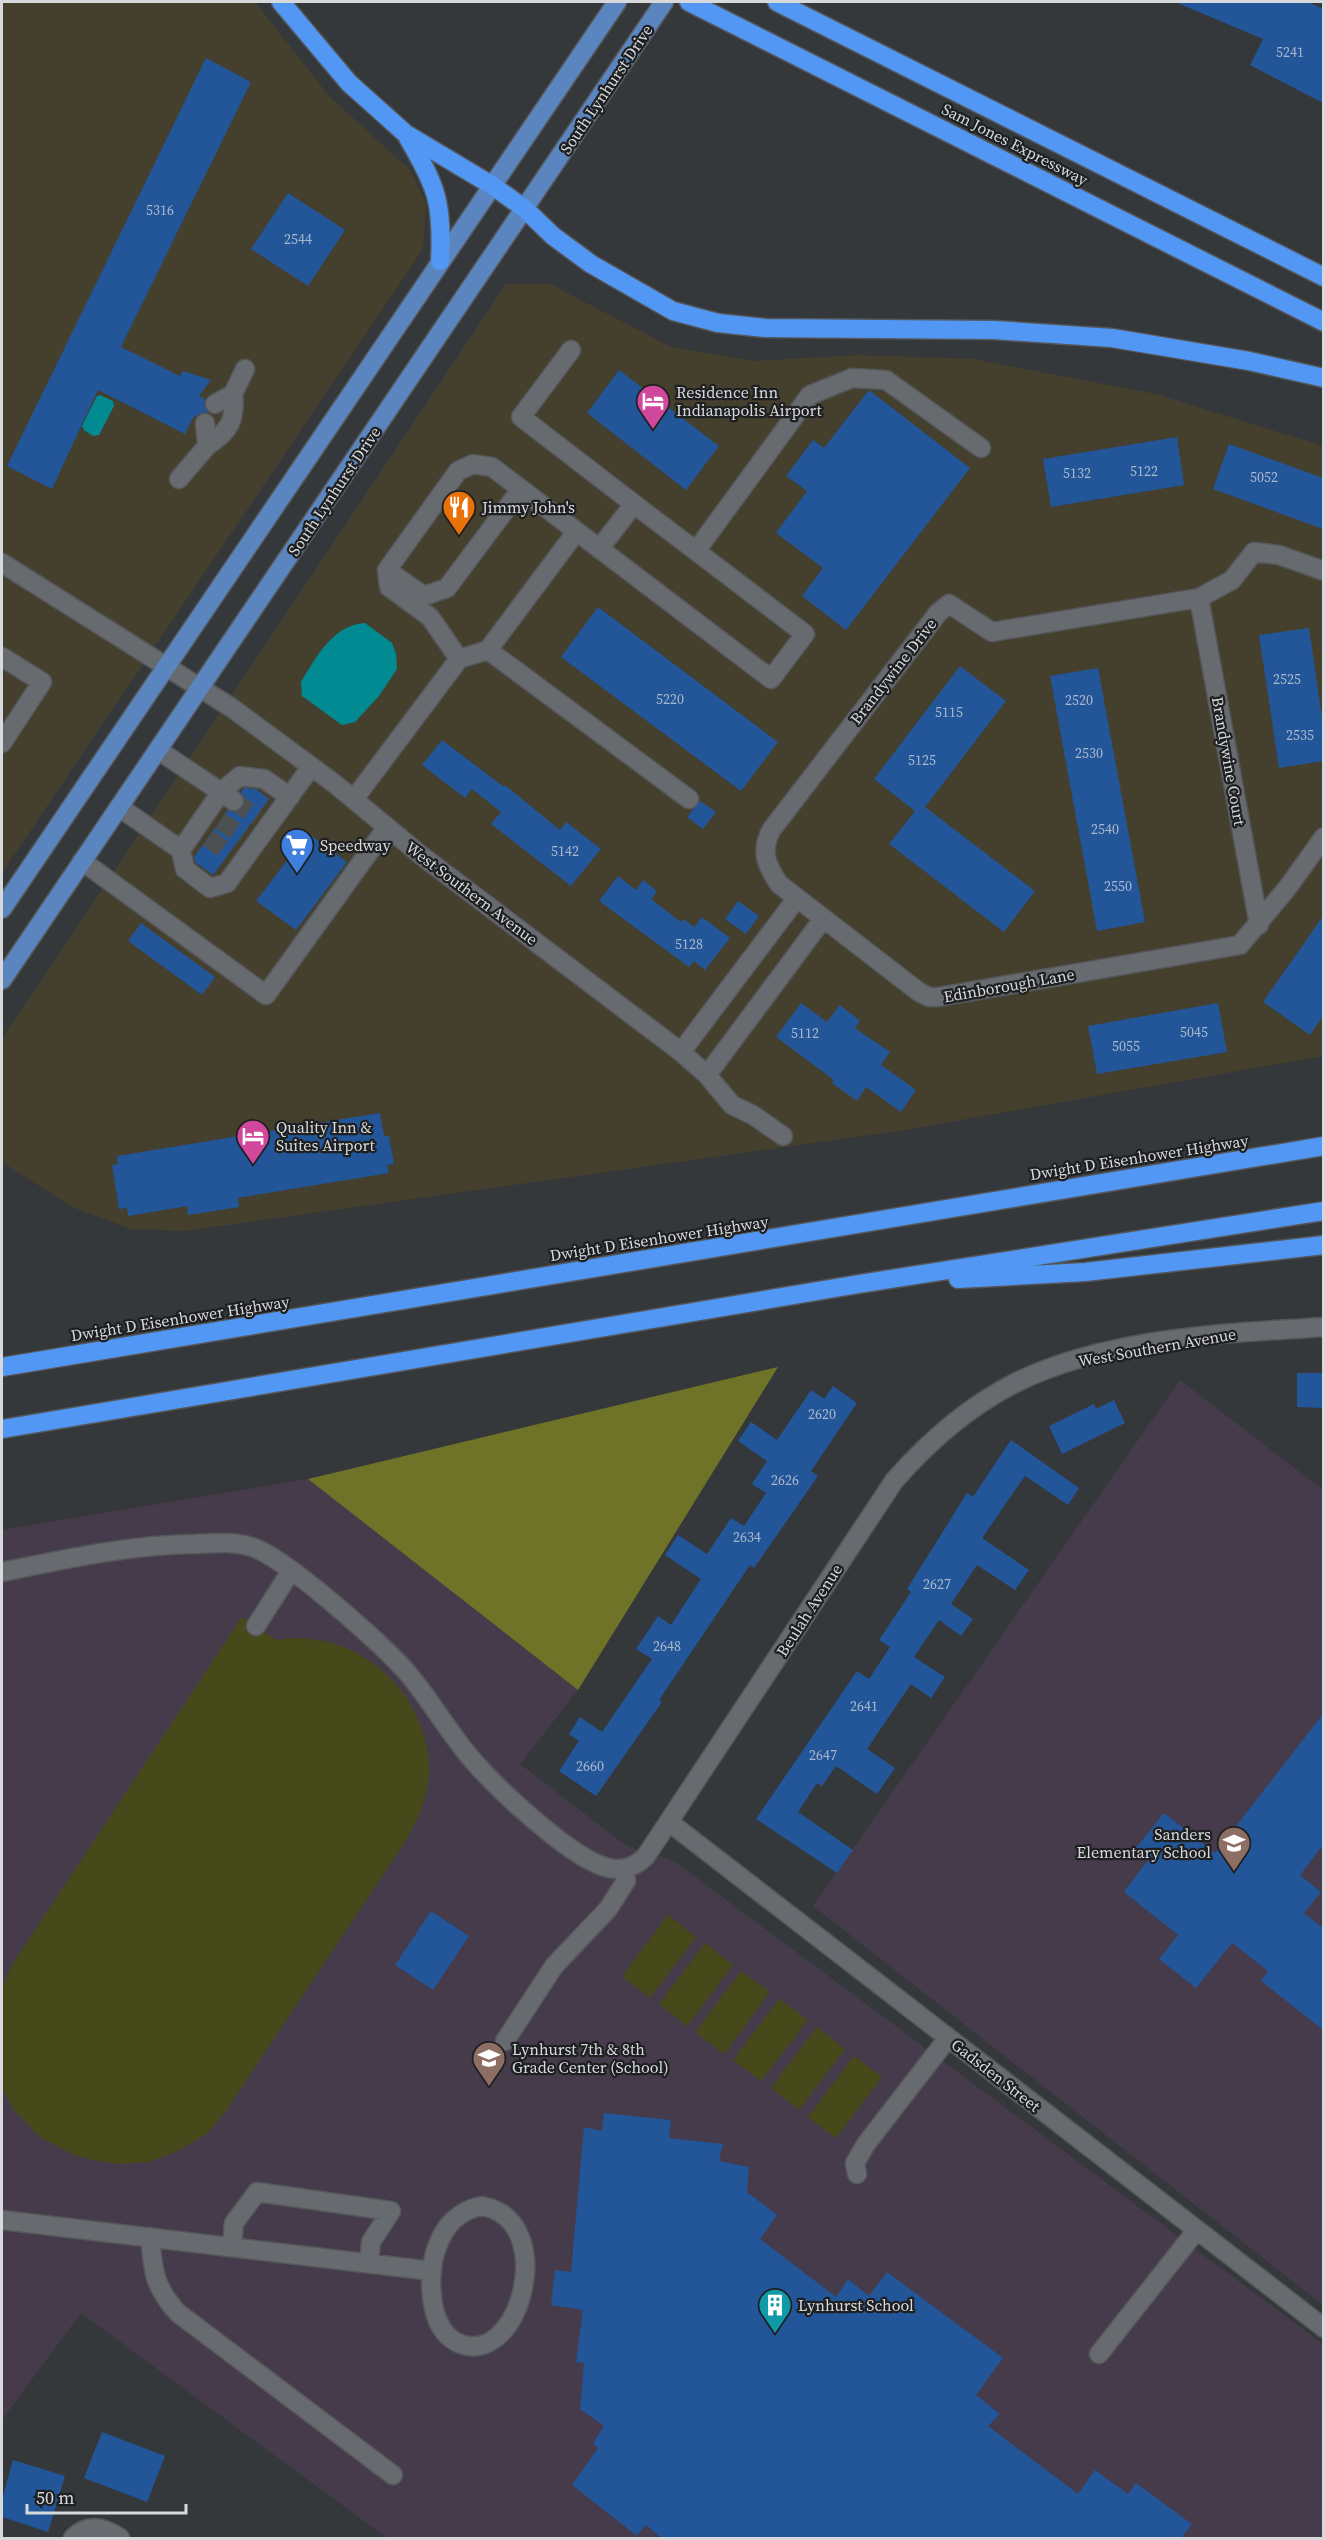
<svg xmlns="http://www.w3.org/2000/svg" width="1325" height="2540" viewBox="0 0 1325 2540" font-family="'Source Serif 4',serif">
  <rect width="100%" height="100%" fill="#35383b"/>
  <path fill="#453f2d" d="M2 2H255L330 97 410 170 426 204 423 249 2 873Z
    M506 284H550L671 347 754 361 858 355 973 359 1156 394 1323 446V1056L899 1131 184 1231 131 1229 72 1207 2 1162V1039Z"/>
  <path fill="#453b4a" d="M1180 1380 1323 1490V2305L813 1906Z
    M308 1479 578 1690 520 1764 625 1845 674 1861 1323 2344V2538H387L81 2313 4 2417 2 2415V1530Z"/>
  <path fill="#464919" d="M242 1617 276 1640C354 1627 425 1688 429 1766 430 1793 419 1818 406 1840L228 2108 208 2133 178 2151 149 2162 120 2164 98 2161 74 2155 40 2137 13 2109 2 2087V1988L13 1963Z
    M668 1915 696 1937 650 1998 622 1976Z
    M705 1943 733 1965 687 2026 659 2004Z
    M741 1971 770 1992 724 2054 695 2032Z
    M779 1999 808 2020 761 2081 733 2060Z
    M817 2027 845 2049 799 2110 771 2088Z
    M854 2056 882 2077 836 2138 808 2117Z"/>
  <path fill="#6f7328" d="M778 1367 578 1690 308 1479Z"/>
  <path fill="#028a93" d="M100 395 113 401 114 406 99 435 93 436 84 430 82 426 97 396Z
    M365 623 392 643 396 654 397 669 379 696 355 722 342 725 302 696 301 682C316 657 333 625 365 623Z"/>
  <path fill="#225699" d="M1175 2H1308L1323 9V103L1250 65 1263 39Z
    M206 58 251 82 121 347 180 376 183 371 211 380 199 396 205 399 204 404 208 412 199 414 193 418 185 434 98 390 52 489 7 466Z
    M288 193 345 230 308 286 251 249Z
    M619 370 719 446 686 490 587 413Z
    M869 390 970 468 846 630 802 596 823 568 776 533 807 491 786 476 813 440 824 448Z
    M1177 437 1184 485 1051 507 1043 459Z
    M1229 444 1323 478V529L1213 489Z
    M598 607 778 742 741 791 561 657Z
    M1309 628 1323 725V761L1279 768 1259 635Z
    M960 666 1006 701 925 807 1035 891 1004 932 889 844 915 811 874 779Z
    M1098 668 1145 922 1097 931 1050 676Z
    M442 740 504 787 505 785 560 830 566 822 601 849 571 886 491 824 501 812 472 789 465 798 422 765Z
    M244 788 256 789 269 799 213 875 195 862 194 857 228 810 234 812 243 808 245 801 241 792Z
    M700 801 716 812 703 829 687 817Z
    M308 833 347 862 296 930 256 901Z
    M618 876 636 890 643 880 657 891 651 899 681 922 684 919 694 927 702 917 730 938 705 970 694 961 689 967 599 901Z
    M738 901 759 916 746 934 725 919Z
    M1323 916V1016L1310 1035 1263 1002Z
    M141 923 215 977 202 995 128 941Z
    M801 1003 827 1022 840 1005 860 1021 855 1028 890 1052 881 1065 916 1090 901 1112 866 1087 857 1101 832 1083 834 1080 776 1037Z
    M1218 1003 1227 1052 1097 1074 1088 1026Z
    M380 1113 384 1136H389L394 1164 387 1165 389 1173 238 1198 239 1207 188 1215 187 1206 128 1216 127 1208 119 1209 112 1165 118 1164 117 1156Z
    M1297 1373H1323V1408L1297 1407Z
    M833 1386 857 1403 811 1471 818 1476 754 1568 750 1565 659 1700 662 1702 596 1796 559 1771 579 1741 569 1734 580 1717 602 1732 652 1659 636 1649 658 1616 671 1625 701 1579 665 1555 678 1535 707 1554 731 1518 744 1526 766 1493 752 1484 767 1461 738 1441 751 1422 777 1440 811 1390 824 1399Z
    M1114 1400 1125 1423 1062 1454 1049 1426 1094 1404 1096 1409Z
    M1011 1440 1079 1488 1068 1505 1025 1476 982 1538 1029 1570 1015 1590 977 1565 951 1604 973 1619 961 1636 939 1620 914 1657 945 1677 931 1698 911 1684 867 1749 895 1768 877 1794 836 1766 822 1786 817 1783 798 1812 853 1850 837 1873 756 1819 857 1671 869 1679 890 1647 879 1640 911 1592 907 1589 967 1493 973 1497Z
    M1323 1714V1845L1300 1875 1321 1892 1304 1913 1323 1928V2030L1261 1981 1268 1971 1232 1943 1196 1988 1159 1959 1178 1935 1124 1892 1148 1860 1135 1849 1164 1813 1215 1853Z
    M431 1911 469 1936 433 1990 395 1965Z
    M604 2113 671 2120 669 2138 723 2144 719 2161 749 2167 747 2192 777 2215 760 2239 836 2297 848 2279 869 2296 887 2272 1003 2358 976 2395 1000 2414 988 2426 1078 2494 1095 2470 1128 2494 1136 2483 1192 2524 1181 2538H661L646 2525 637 2536 572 2485 598 2448 593 2443 604 2426 580 2409 584 2363 576 2362 583 2310 551 2305 555 2270 571 2272 584 2127 602 2131Z
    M102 2432 165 2456 147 2502 84 2478Z
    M13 2460 65 2476 48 2532 2 2517V2500Z"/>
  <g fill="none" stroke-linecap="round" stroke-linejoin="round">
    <path stroke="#4d5053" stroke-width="18" stroke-dasharray="18 9" stroke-linecap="butt" d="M234 801 257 817
      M220 821 243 836
      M208 838 230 854"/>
    <defs>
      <path id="minor" d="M571 350 521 417 634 504
        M215 404 233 394 245 369
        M207 446C229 431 236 421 233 394
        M179 479 207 446 205 423
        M599 549 634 504 696 551 810 395 852 378 886 380 981 448
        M2 563 232 708 335 784 422 856 681 1052 707 1075 732 1105 753 1115 783 1136
        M387 570 424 596 447 588 521 489
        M1324 571 1279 555 1254 552 1232 580 1199 598 992 632 949 604 938 613 772 829C760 850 766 865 779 884L919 992 929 997H938L1240 945 1288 887 1324 837
        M1199 598 1259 925
        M488 650 689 799
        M2 657 42 682 2 743
        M459 659 430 617 389 587 387 570 458 471 473 464 492 467 771 679 805 634 696 551
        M354 799 459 659 488 650 576 532
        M234 801 221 792 240 776 264 779 290 797
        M119 807 181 850 221 792 158 750
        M181 850 185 869 210 888 227 883 311 767
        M82 861 266 995 387 827
        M681 1052 797 898
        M707 1075 823 919
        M2 1572C66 1559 128 1545 194 1544 213 1543 234 1541 252 1547 286 1558 378 1641 404 1669 430 1698 449 1734 475 1763 500 1791 574 1861 609 1868 624 1871 635 1867 646 1856L894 1481C929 1441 969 1406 1017 1382 1107 1338 1225 1333 1324 1327
        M256 1626 291 1571
        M669 1822 1324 2328
        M505 2041 554 1966 608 1909 626 1881 624 1869
        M857 2174 855 2163 866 2144 948 2038
        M482 2206C561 2220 519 2374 456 2342 444 2335 437 2322 434 2309 425 2270 436 2214 482 2206Z
        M2 2220 432 2271
        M150 2237C153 2271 154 2287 178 2313L393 2475
        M232 2246 234 2223 257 2192 391 2211 371 2242 369 2263
        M1099 2354 1196 2231
        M73 2538C88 2523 104 2527 120 2538"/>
      <path id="major" d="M2 909 617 2
        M2 980 664 2"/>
      <path id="highway" d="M281 2 349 83 406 134 493 186 525 209 553 236 591 264 673 311 718 323 765 328 994 330 1112 338 1249 361 1324 378
        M689 2 1324 322
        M777 2 1324 277
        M408 138C437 187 443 204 440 261
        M958 1279 1085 1272 1324 1245
        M2 1367 1324 1146
        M2 1429 859 1284 1324 1211"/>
    </defs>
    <use href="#minor" stroke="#54575a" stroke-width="21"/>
    <use href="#major" stroke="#54575a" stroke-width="21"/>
    <use href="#highway" stroke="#54575a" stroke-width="21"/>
    <use href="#minor" stroke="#676a6e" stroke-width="18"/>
    <use href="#major" stroke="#5a85be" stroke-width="18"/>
    <use href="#highway" stroke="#5297f4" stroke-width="18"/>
  </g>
  <defs>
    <symbol id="hotel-pin" viewBox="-11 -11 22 30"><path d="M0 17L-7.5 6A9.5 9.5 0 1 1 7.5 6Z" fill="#d1479c" stroke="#1e1f20"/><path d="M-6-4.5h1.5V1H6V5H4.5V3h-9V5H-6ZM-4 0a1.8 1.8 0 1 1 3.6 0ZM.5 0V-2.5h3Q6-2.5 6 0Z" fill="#fff"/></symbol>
    <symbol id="restaurant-pin" viewBox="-11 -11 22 30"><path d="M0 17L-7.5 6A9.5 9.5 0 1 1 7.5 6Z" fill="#e8710a" stroke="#1e1f20"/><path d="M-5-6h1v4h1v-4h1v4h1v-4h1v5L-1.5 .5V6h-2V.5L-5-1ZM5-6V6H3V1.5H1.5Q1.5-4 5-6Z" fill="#fff"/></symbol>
    <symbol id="supermarket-pin" viewBox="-11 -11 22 30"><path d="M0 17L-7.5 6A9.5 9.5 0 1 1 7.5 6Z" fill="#3f7fe0" stroke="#1e1f20"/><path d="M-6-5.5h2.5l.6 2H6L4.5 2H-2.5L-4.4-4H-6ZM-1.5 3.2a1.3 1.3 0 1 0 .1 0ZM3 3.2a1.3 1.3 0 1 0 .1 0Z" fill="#fff"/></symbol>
    <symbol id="school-pin" viewBox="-11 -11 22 30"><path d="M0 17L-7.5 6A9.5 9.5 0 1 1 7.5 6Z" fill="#8d6e63" stroke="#1e1f20"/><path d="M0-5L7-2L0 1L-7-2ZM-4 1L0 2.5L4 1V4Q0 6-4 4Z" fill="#fff"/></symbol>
    <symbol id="building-pin" viewBox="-11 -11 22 30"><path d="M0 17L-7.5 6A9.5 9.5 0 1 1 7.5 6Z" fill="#0f9aa8" stroke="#1e1f20"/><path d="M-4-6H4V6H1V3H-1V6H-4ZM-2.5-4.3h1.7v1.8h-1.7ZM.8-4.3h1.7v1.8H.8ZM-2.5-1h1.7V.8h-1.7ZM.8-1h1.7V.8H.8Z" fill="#fff"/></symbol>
  </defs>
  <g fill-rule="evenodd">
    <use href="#hotel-pin" x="634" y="382" width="38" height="52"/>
    <use href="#restaurant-pin" x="440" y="488" width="38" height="52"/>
    <use href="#supermarket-pin" x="278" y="826" width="38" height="52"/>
    <use href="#hotel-pin" x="234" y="1117" width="38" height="52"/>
    <use href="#school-pin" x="1215" y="1824" width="38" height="52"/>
    <use href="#school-pin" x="470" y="2039" width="38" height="52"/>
    <use href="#building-pin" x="756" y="2286" width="38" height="52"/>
  </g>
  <g text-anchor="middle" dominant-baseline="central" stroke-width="4.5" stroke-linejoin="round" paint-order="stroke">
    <g font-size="14" fill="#aab8cb">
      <text x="1290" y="52">5241</text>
      <text x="160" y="210">5316</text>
      <text x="298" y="239">2544</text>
      <text x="1144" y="471">5122</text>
      <text x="1077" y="473">5132</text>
      <text x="1264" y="477">5052</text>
      <text x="1287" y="679">2525</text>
      <text x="670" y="699">5220</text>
      <text x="1079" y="700">2520</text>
      <text x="949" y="712">5115</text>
      <text x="1300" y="735">2535</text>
      <text x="1089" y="753">2530</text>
      <text x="922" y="760">5125</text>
      <text x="1105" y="829">2540</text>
      <text x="565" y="851">5142</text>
      <text x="1118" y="886">2550</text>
      <text x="689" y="944">5128</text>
      <text x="1194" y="1032">5045</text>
      <text x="805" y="1033">5112</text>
      <text x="1126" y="1046">5055</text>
      <text x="822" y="1414">2620</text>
      <text x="785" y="1480">2626</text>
      <text x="747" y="1537">2634</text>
      <text x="937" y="1584">2627</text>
      <text x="667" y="1646">2648</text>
      <text x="864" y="1706">2641</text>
      <text x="823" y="1755">2647</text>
      <text x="590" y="1766">2660</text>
    </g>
    <g font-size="16" fill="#d7d9dc" stroke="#1e1f20">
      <text transform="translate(606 89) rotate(-56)">South Lynhurst Drive</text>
      <text transform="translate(1015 144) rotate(27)">Sam Jones Expressway</text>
      <text transform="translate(334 491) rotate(-56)">South Lynhurst Drive</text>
      <text transform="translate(893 671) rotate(-52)">Brandywine Drive</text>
      <text transform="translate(1229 761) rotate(80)">Brandywine Court</text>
      <text transform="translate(472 893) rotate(37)">West Southern Avenue</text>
      <text transform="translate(1009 985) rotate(-10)">Edinborough Lane</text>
      <text transform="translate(1139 1157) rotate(-9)">Dwight D Eisenhower Highway</text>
      <text transform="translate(659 1238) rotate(-9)">Dwight D Eisenhower Highway</text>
      <text transform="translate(180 1318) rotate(-9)">Dwight D Eisenhower Highway</text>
      <text transform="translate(1157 1347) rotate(-10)">West Southern Avenue</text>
      <text transform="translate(809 1610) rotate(-57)">Beulah Avenue</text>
      <text transform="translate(996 2075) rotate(38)">Gadsden Street</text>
    </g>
    <g font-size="16" fill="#d7d9dc" stroke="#1e1f20" text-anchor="start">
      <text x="676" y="392">Residence Inn<tspan x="676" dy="18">Indianapolis Airport</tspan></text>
      <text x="482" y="507">Jimmy John's</text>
      <text x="320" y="845">Speedway</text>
      <text x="276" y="1127">Quality Inn &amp;<tspan x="276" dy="18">Suites Airport</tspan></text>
      <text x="1211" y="1834" text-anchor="end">Sanders<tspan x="1211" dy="18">Elementary School</tspan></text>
      <text x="512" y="2049">Lynhurst 7th &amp; 8th<tspan x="512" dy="18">Grade Center (School)</tspan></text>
      <text x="798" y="2305">Lynhurst School</text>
    </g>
  </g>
  <rect width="1325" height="2540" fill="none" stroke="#d7d9dc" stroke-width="6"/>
  <path d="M27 2504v9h159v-9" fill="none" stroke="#d7d9dc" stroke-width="3"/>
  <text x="36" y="2504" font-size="18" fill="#d7d9dc" stroke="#1e1f20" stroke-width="4.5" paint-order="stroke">50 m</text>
</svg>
